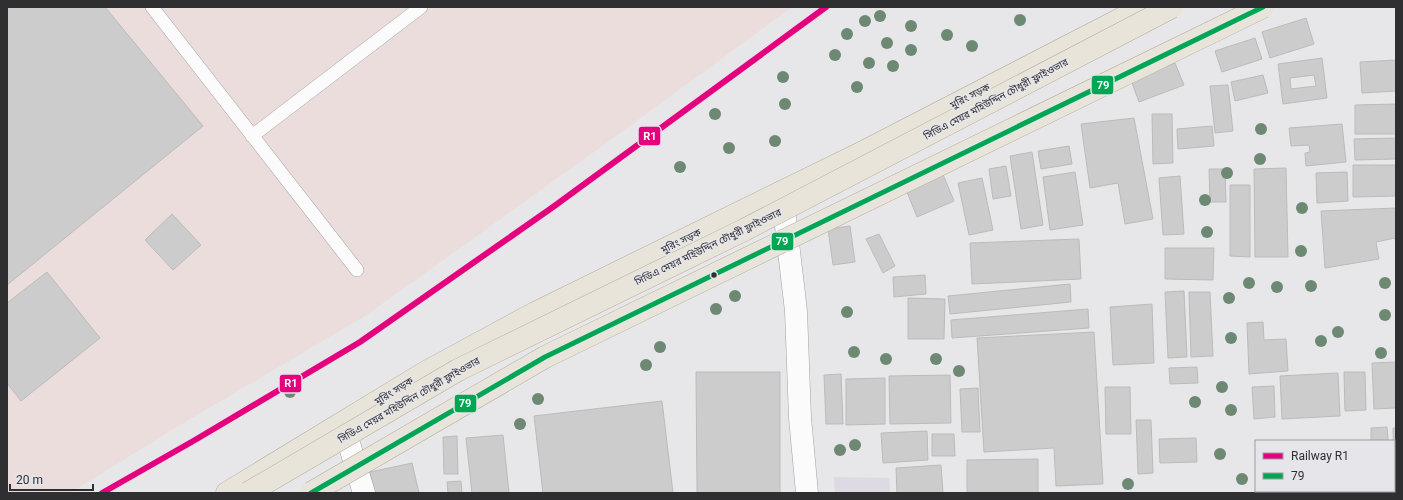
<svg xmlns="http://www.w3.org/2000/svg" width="1403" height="500" viewBox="0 0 1403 500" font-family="Roboto,'Noto Sans Bengali',sans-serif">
  <rect width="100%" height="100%" fill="#e7e6e9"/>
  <path fill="#ebdddb" d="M7 7H792L601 147 365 316 170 431 70 493H7Z"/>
  <path fill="#dddae3" d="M834 477 889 478 890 493H835Z"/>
  <path fill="#cdcccd" stroke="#bcbbbc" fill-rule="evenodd" d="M7 7H105L203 126 7 285Z
    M1306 18 1314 44 1270 58 1262 32Z
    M1255 38 1262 59 1222 72 1215 51Z
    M1322 58 1327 98 1283 104 1278 64ZM1314 75 1316 86 1291 89 1290 78Z
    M1396 60V91L1362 93 1360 62Z
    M1175 63 1184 85 1139 102 1131 80Z
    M1263 75 1268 93 1235 101 1231 82Z
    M1228 85 1233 131 1215 133 1210 86Z
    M1396 104V134H1355V105Z
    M1152 114H1172L1173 163 1153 164Z
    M1134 118 1153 219 1125 224 1118 183 1090 188 1081 124Z
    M1342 124 1346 162 1306 166 1305 153 1310 152 1309 145 1291 146 1289 128Z
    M1212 126 1214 146 1178 149 1177 129Z
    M1396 138V159L1355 160 1354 139Z
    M1069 146 1072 164 1041 169 1038 151Z
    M1032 152 1043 225 1021 229 1010 156Z
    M1353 165H1396V196L1353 197Z
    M1006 166 1011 196 993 199 989 169Z
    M1286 168 1288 257H1255L1254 169Z
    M1209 169H1225L1226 202H1210Z
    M942 172 954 201 917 217 905 187Z
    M1075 172 1083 225 1050 230 1043 177Z
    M1347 172 1348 201 1317 203 1316 173Z
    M1180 176 1184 234 1163 235 1159 178Z
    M982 178 993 230 969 235 958 183Z
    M1230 185H1250V257L1230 256Z
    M1396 208V245L1395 238 1376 242 1379 259 1325 268 1321 211Z
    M172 214 201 245 173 270 145 240Z
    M850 226 855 262 833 265 828 229Z
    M879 234 895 266 883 273 866 239Z
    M1079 239 1081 279 972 284 970 243Z
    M1165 248H1214L1213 280 1165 279Z
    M47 272 100 338 21 401 7 383V303Z
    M925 275 926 294 894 297 893 277Z
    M1070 284 1071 302 950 314 948 296Z
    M1184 291 1187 357 1168 358 1165 292Z
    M1189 292H1210L1213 356 1191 357Z
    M908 298 945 299 944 339H908Z
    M1152 304 1154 363 1113 365 1110 307Z
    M1088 309 1089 328 952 338 951 320Z
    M1263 322 1264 340 1286 339 1288 371 1249 374 1247 323Z
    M1094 332 1103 484 1056 486 1054 448 984 452 977 338Z
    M1396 362V408L1374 409 1372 363Z
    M1197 367 1198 383 1170 384 1169 368Z
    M696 372H780V493H697Z
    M1344 372H1365L1366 410 1345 411Z
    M1338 373 1340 416 1282 419 1280 376Z
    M841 374 843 424H826L824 375Z
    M950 375 951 423 890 424 889 376Z
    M885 378V424L846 425V379Z
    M1274 386 1275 417 1254 419 1252 387Z
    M1105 387H1130L1131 434H1106Z
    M978 388 980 432H962L960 389Z
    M662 401 673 493H543L534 416Z
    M1136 420H1151L1153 473 1138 474Z
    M1387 427 1388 441H1371V428Z
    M1393 428H1396V465H1394Z
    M927 431 928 460 883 463 881 433Z
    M932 434H954L955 456H932Z
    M503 435 509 493H472L466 438Z
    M457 436 458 474H444L443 437Z
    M1196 438 1197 462 1160 463 1159 439Z
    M1038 459V493H967V460Z
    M412 463 419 493H375L370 472Z
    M941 465 943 493H897L896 468Z
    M461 481 462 493H448L447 482Z
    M1285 491H1350V493H1285Z
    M1362 491H1393V493H1362Z"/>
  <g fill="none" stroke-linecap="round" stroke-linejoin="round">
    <defs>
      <path id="service" d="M152 7 357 270
        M252 136 421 7"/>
      <path id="minor" d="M782 192 796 311 800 418 807 493
        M343 424 364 493"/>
      <path id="trunk" d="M227 493 426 372 535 313 863 152 1144 7"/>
    </defs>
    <use href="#service" stroke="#a2a1a4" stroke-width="14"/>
    <use href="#minor" stroke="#a2a1a4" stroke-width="23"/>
    <use href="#trunk" stroke="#b3aca0" stroke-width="23"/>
    <use href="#service" stroke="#fbfbfc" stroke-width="13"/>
    <use href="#minor" stroke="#fbfbfc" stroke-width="22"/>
    <use href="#trunk" stroke="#e8e4da" stroke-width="22"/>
    <defs>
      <path id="trunk-bridge" d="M248 493 458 370 744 230 1172 7
        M311 493 545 357 1263 7"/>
    </defs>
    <use href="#trunk-bridge" stroke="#b3aca0" stroke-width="23" stroke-linecap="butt"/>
    <use href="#trunk-bridge" stroke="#e8e4da" stroke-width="22"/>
    <defs>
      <path id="bus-1" d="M311 493 545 357 1263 7"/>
    </defs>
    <use href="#bus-1" stroke="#e6e5ea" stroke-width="8"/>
    <use href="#bus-1" stroke="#00a651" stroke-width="5"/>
    <defs>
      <path id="rail-1" d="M102 493 195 440 360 342 553 207 826 7"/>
    </defs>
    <use href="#rail-1" stroke="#e6e5ea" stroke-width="9"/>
    <use href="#rail-1" stroke="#e5007d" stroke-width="6"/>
  </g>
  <g fill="#6d8974">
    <circle cx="880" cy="16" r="6"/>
    <circle cx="1020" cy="20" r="6"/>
    <circle cx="865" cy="21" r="6"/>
    <circle cx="911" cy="26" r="6"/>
    <circle cx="847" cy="34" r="6"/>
    <circle cx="947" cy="35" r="6"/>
    <circle cx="887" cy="43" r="6"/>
    <circle cx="972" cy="46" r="6"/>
    <circle cx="911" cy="50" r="6"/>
    <circle cx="835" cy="55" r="6"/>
    <circle cx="869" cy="63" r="6"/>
    <circle cx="893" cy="66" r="6"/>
    <circle cx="783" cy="77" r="6"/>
    <circle cx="857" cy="87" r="6"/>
    <circle cx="785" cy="104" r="6"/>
    <circle cx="715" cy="114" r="6"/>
    <circle cx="1261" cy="129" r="6"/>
    <circle cx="775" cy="141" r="6"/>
    <circle cx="729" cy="148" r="6"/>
    <circle cx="1260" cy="159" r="6"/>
    <circle cx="680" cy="167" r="6"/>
    <circle cx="1227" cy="173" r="6"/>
    <circle cx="1205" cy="200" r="6"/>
    <circle cx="1302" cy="208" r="6"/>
    <circle cx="1207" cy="232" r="6"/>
    <circle cx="1301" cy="251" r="6"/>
    <circle cx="1249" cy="283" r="6"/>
    <circle cx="1385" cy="283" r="6"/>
    <circle cx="1311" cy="286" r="6"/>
    <circle cx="1277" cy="287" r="6"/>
    <circle cx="735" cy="296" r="6"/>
    <circle cx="1229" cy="298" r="6"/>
    <circle cx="716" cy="309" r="6"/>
    <circle cx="847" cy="312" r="6"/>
    <circle cx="1385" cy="315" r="6"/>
    <circle cx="1338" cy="332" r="6"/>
    <circle cx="1231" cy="338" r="6"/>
    <circle cx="1321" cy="341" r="6"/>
    <circle cx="660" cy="347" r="6"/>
    <circle cx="854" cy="352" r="6"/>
    <circle cx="1381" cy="353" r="6"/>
    <circle cx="886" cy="359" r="6"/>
    <circle cx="936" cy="359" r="6"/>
    <circle cx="646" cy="365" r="6"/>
    <circle cx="959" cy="371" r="6"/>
    <circle cx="1222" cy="387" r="6"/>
    <circle cx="290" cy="392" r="6"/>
    <circle cx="538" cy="399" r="6"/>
    <circle cx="1195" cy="402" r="6"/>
    <circle cx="1231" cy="410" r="6"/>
    <circle cx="520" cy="424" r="6"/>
    <circle cx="855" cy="445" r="6"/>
    <circle cx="840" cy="450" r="6"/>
    <circle cx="1220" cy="454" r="6"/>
    <circle cx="1242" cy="479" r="6"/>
    <circle cx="1128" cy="484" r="6"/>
  </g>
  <circle fill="#2f2f31" stroke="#e6e5ea" stroke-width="1.5" cx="714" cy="275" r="3.5"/>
  <g text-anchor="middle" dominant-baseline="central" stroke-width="3.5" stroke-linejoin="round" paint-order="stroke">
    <g font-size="10" fill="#2f2f31" stroke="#e6e5ea">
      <text transform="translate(970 96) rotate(-27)">মুরিং সড়ক</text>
      <text transform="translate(996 99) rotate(-28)">সিডিএ মেয়র মহিউদ্দিন চৌধুরী ফ্লাইওভার</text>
      <text transform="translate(681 241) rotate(-26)">মুরিং সড়ক</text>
      <text transform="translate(708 247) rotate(-26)">সিডিএ মেয়র মহিউদ্দিন চৌধুরী ফ্লাইওভার</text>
      <text transform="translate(394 391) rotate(-32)">মুরিং সড়ক</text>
      <text transform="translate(409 400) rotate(-30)">সিডিএ মেয়র মহিউদ্দিন চৌধুরী ফ্লাইওভার</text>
    </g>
  </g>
  <g stroke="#e6e5ea" stroke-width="1.5">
    <rect x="1091" y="75" width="23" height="20" rx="4" fill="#00a651"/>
    <rect x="638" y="126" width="23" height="20" rx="4" fill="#e5007d"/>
    <rect x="771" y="232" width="23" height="19" rx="4" fill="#00a651"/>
    <rect x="279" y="374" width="23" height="19" rx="4" fill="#e5007d"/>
    <rect x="454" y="394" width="23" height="19" rx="4" fill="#00a651"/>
  </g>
  <g font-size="11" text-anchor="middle" font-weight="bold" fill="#fff">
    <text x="1103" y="89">79</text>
    <text x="650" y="140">R1</text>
    <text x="782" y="245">79</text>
    <text x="291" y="387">R1</text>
    <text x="465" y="407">79</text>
  </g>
  <rect width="1403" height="500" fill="none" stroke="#2f2f31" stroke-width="16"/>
  <rect x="1255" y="440" width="140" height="52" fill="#e6e5ea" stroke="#9d9ca0"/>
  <rect x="1263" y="453" width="20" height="6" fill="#e5007d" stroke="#9d9ca0"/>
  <text x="1291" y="460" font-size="12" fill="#2f2f31">Railway R1</text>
  <rect x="1263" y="473" width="20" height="6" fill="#00a651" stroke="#9d9ca0"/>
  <text x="1291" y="480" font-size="12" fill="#2f2f31">79</text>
  <path d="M10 484v6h83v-6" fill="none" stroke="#2f2f31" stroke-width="2"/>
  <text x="16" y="484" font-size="12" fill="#2f2f31" stroke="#e6e5ea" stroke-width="3" paint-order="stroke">20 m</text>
</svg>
